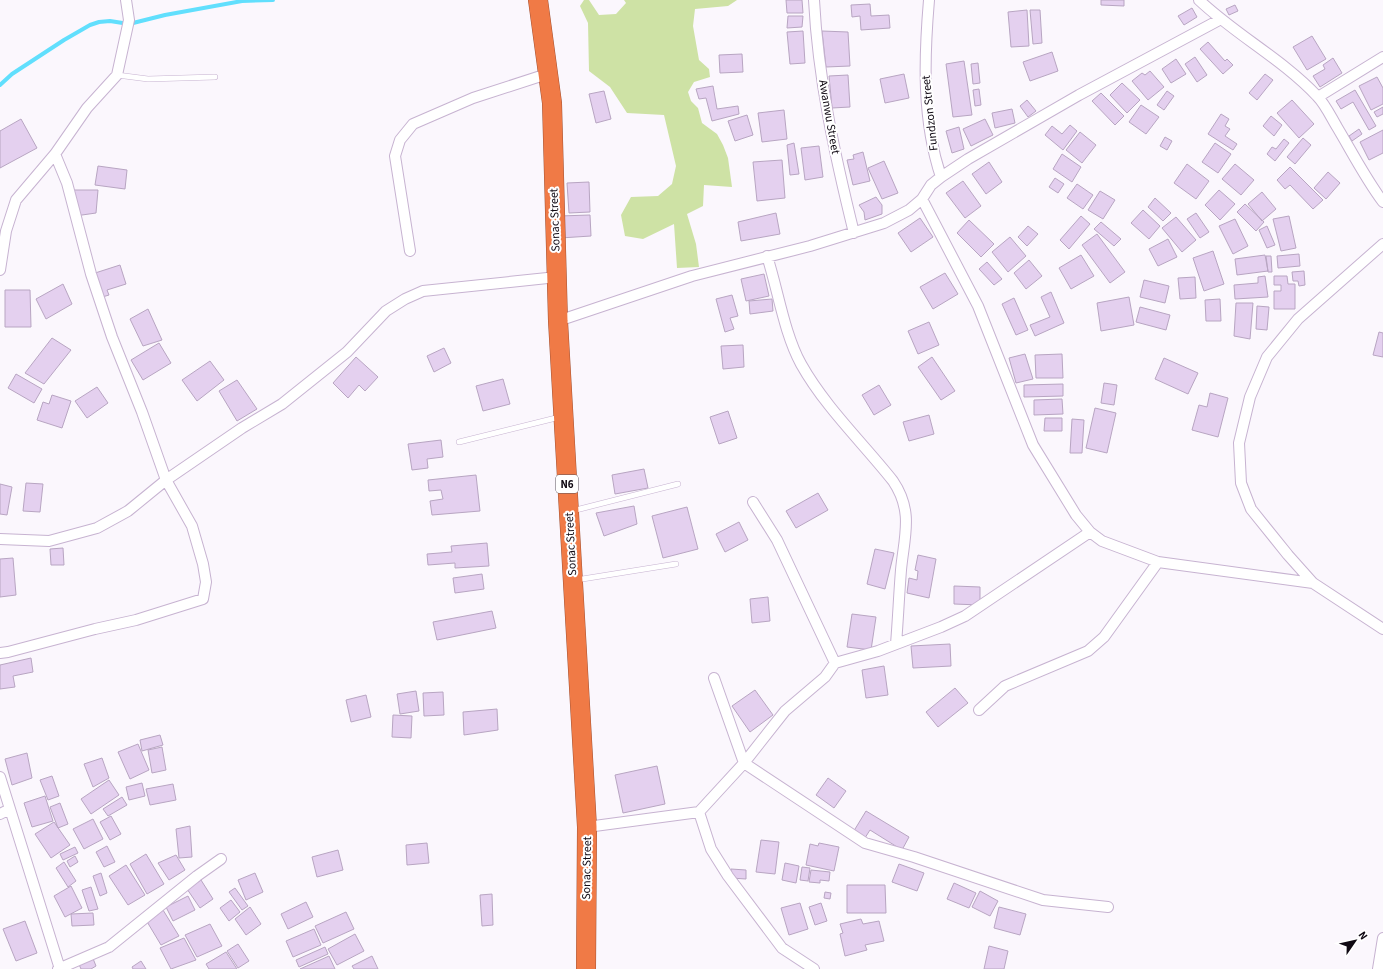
<svg xmlns="http://www.w3.org/2000/svg" width="1383" height="969" viewBox="0 0 1383 969" font-family="'Source Sans 3',sans-serif">
  <rect width="100%" height="100%" fill="#fbf7fd"/>
  <path fill="#cee2a5" d="M584 0H589L599 15 616 14 626 3 624 0H737L728 6 695 9 693 26 699 60 709 69 710 77 694 82 688 92 691 101 698 108 702 123 717 134 723 145 728 158 732 187 704 185 703 206 687 214 696 244 699 267 677 268 674 224 643 239 625 236 621 215 631 197 658 196 672 184 676 166 664 115 627 113 610 87 589 71 588 23 580 6Z"/>
  <g fill="none" stroke-linecap="round" stroke-linejoin="round">
    <path stroke="#61dffd" stroke-width="4" d="M0 85 12 74 64 40 90 25 99 22 110 21 129 24 165 15 242 1 273 0"/>
  </g>
  <path fill="#e4d0ef" stroke="#b8a5c2" d="M786 0H802L803 13H787Z
    M1101 0H1124V6L1101 5Z
    M870 4 871 16 889 15 890 28 861 30 860 16 852 17 851 5Z
    M1235 5 1238 11 1229 15 1226 9Z
    M1192 8 1197 17 1184 25 1178 16Z
    M1027 10 1029 46 1011 47 1008 12Z
    M1030 10H1040L1042 43 1033 44Z
    M788 16H803L802 27 787 28Z
    M803 31 805 63 790 64 787 32Z
    M822 31 848 32 850 66 826 67Z
    M1312 36 1326 59 1307 70 1293 47Z
    M1208 42 1225 61 1227 59 1233 65 1223 74 1200 49Z
    M1052 52 1058 71 1030 81 1023 62Z
    M742 54 743 72 720 73 719 55Z
    M1195 57 1207 75 1197 82 1185 64Z
    M1333 58 1342 73 1320 87 1313 76 1325 69 1323 65Z
    M1176 59 1186 74 1171 83 1162 69Z
    M964 61 972 115 953 117 946 64Z
    M978 63 980 83 973 84 971 64Z
    M1150 71 1164 87 1148 100 1132 81 1142 73 1145 75Z
    M904 74 909 98 885 103 880 79Z
    M1265 74 1273 80 1257 100 1249 93Z
    M848 75 850 107 832 108 829 76Z
    M1377 77 1383 88V104L1371 110 1359 86Z
    M1122 83 1140 100 1127 113 1110 95Z
    M713 86 717 109 738 106 739 114 712 121 706 98 699 99 696 89Z
    M979 89 981 105 975 106 973 90Z
    M1355 90 1376 126 1369 130 1353 102 1341 109 1336 101Z
    M604 91 611 119 596 123 589 94Z
    M1167 91 1174 96 1164 110 1157 105Z
    M1101 93 1124 116 1115 125 1092 101Z
    M1027 100 1036 111 1028 117 1020 106Z
    M1292 100 1314 124 1299 138 1277 113Z
    M1141 105 1159 117 1146 134 1129 122Z
    M1383 107V114L1377 117 1374 112Z
    M1012 109 1015 123 995 128 992 113Z
    M784 110 787 139 762 142 758 113Z
    M1221 114 1229 119 1225 126 1230 129 1225 136 1237 144 1233 150 1208 134Z
    M747 115 753 135 735 141 728 121Z
    M1271 116 1282 125 1274 136 1263 126Z
    M21 119 37 148 0 168V131Z
    M985 119 993 135 971 146 963 129Z
    M1070 125 1077 131 1063 150 1045 135 1052 126 1062 134Z
    M959 127 964 149 952 153 946 131Z
    M1359 129 1362 134 1352 141 1349 136Z
    M1383 130V153L1369 160 1360 142Z
    M1080 132 1096 145 1082 163 1066 150Z
    M1165 137 1172 141 1167 150 1160 146Z
    M1303 138 1311 145 1295 164 1287 157Z
    M1284 139 1289 143 1275 161 1267 154 1272 147 1276 149Z
    M794 143 799 174 790 175 787 145Z
    M1215 143 1231 154 1218 173 1202 162Z
    M819 146 823 177 805 180 801 148Z
    M863 152 870 181 853 185 847 160 854 159 853 155Z
    M1062 154 1081 167 1072 182 1053 169Z
    M782 160 785 198 757 201 753 162Z
    M884 161 898 193 882 199 868 168Z
    M989 162 1002 182 986 194 972 174Z
    M1187 164 1209 181 1196 199 1174 183Z
    M1235 164 1254 180 1241 195 1222 179Z
    M98 166 127 170 125 189 95 185Z
    M1290 167 1323 200 1313 209 1290 185 1285 189 1277 180Z
    M1328 172 1340 183 1326 199 1314 188Z
    M1055 178 1064 184 1058 193 1049 187Z
    M963 181 981 206 965 218 946 193Z
    M589 182 590 212 569 213 567 183Z
    M1077 184 1093 195 1083 209 1067 198Z
    M73 190H98L96 213 75 216Z
    M1219 190 1235 204 1220 220 1205 205Z
    M1100 191 1115 200 1103 219 1088 210Z
    M1262 192 1276 209 1262 221 1248 204Z
    M876 197 882 205V214L865 220 864 212 859 205Z
    M1155 198 1171 213 1163 221 1148 207Z
    M1245 204 1264 222 1256 231 1237 212Z
    M1143 210 1160 226 1149 239 1131 223Z
    M776 213 780 234 741 241 738 222Z
    M1196 213 1209 232 1200 238 1187 219Z
    M590 215 591 236 560 238 559 216Z
    M1081 216 1090 224 1069 249 1060 240Z
    M1289 216 1296 248 1281 251 1273 219Z
    M1176 217 1196 240 1182 252 1162 228Z
    M920 218 933 237 911 252 898 233Z
    M1235 219 1248 246 1233 254 1219 226Z
    M969 220 994 244 981 257 957 233Z
    M1101 222 1121 239 1114 246 1094 229Z
    M1028 226 1038 234 1027 246 1018 237Z
    M1267 226 1275 245 1267 248 1259 230Z
    M1097 234 1125 272 1110 283 1082 245Z
    M1010 237 1026 256 1008 272 992 252Z
    M1168 239 1177 257 1158 266 1149 249Z
    M1213 251 1224 284 1204 291 1193 258Z
    M1299 254 1300 266 1278 268 1277 256Z
    M1081 255 1094 276 1071 289 1059 268Z
    M1265 255 1268 271 1237 275 1235 259Z
    M1266 256H1271L1272 272H1268Z
    M1029 260 1042 276 1026 289 1014 273Z
    M987 262 1002 279 994 285 979 269Z
    M120 265 126 284 107 290 109 295 99 298 92 274Z
    M1304 271 1305 285 1299 286 1298 281H1293L1292 272Z
    M945 273 958 294 933 309 920 287Z
    M764 274 769 296 746 301 741 279Z
    M1265 276 1268 297 1235 299 1234 285 1258 283V277Z
    M1274 276H1287L1288 284H1295V309H1274V291H1281V285H1274Z
    M1195 277 1196 298 1180 299 1178 278Z
    M1144 280 1169 286 1165 303 1140 297Z
    M63 284 72 304 46 319 36 299Z
    M5 290H30L31 327H5Z
    M1051 292 1064 323 1035 336 1030 325 1050 317 1041 297Z
    M732 295 738 316 730 318 734 329 725 332 716 299Z
    M1129 297 1134 325 1101 331 1097 303Z
    M1014 298 1028 330 1016 335 1002 304Z
    M772 299 773 311 750 314 749 301Z
    M1220 299 1221 321H1206L1205 300Z
    M1236 303H1253L1250 339 1234 336Z
    M1257 306 1269 307 1267 330 1256 329Z
    M1140 307 1170 315 1166 330 1136 322Z
    M148 309 162 340 143 346 130 319Z
    M929 322 939 345 918 354 908 331Z
    M1379 332 1383 333V357L1373 355Z
    M52 338 71 350 44 384 25 373Z
    M159 343 171 363 143 380 131 360Z
    M743 345 744 367 723 369 721 346Z
    M444 348 451 363 434 372 427 356Z
    M1025 354 1033 379 1016 383 1009 358Z
    M1062 354 1063 378H1036L1035 355Z
    M356 357 378 377 365 391 359 385 348 398 333 383Z
    M932 357 955 391 941 400 918 367Z
    M1164 358 1198 373 1188 394 1155 379Z
    M210 361 224 380 197 401 182 380Z
    M16 374 42 389 34 403 8 388Z
    M503 379 510 404 483 411 476 386Z
    M237 380 257 409 237 421 219 391Z
    M1104 383 1117 385 1114 405 1101 403Z
    M1063 384V396L1024 397V385Z
    M879 385 891 405 874 415 862 395Z
    M97 387 108 403 87 418 75 401Z
    M1210 393 1228 398 1218 437 1192 430 1199 405 1207 407Z
    M52 395 71 401 62 428 37 420 43 402 49 404Z
    M1062 399 1063 414 1034 415V400Z
    M1095 408 1116 413 1107 453 1086 448Z
    M728 411 737 438 719 444 710 417Z
    M929 415 934 434 909 441 903 422Z
    M1045 418H1062V431H1044Z
    M1072 419 1084 420 1082 453H1070Z
    M441 440 443 457 427 459 428 468 412 470 408 444Z
    M644 469 648 488 615 494 612 475Z
    M476 475 480 511 432 515 430 501 443 499 441 490 429 491 428 480Z
    M26 483 43 484 40 512 23 511Z
    M0 484 12 487 7 515 0 514Z
    M818 493 828 510 796 528 786 511Z
    M634 506 637 524 604 536 596 513Z
    M687 507 698 549 663 558 652 516Z
    M739 522 748 540 725 552 716 534Z
    M487 543 489 566 455 568V563L428 565 427 554 452 552 451 546Z
    M63 548 64 565H51L50 549Z
    M875 549 894 553 885 589 867 584Z
    M918 555 936 559 929 598 907 593 909 578 917 580 918 571 915 570Z
    M13 558 16 595 0 597V559Z
    M482 574 484 589 455 593 453 578Z
    M954 586 980 587V605L954 604Z
    M768 597 770 621 752 623 750 599Z
    M492 611 496 628 437 640 433 622Z
    M852 614 876 617 871 650 847 647Z
    M950 644 951 666 913 668 911 646Z
    M31 658 33 672 13 676 15 687 0 689V665Z
    M884 666 888 695 866 698 862 670Z
    M955 688 968 703 938 727 926 712Z
    M755 690 773 715 750 732 732 706Z
    M416 691 419 711 400 714 397 694Z
    M443 692 444 715 424 716 423 693Z
    M366 695 371 717 351 722 346 700Z
    M497 709 498 730 464 735 463 712Z
    M393 715 412 716 411 738 392 737Z
    M160 735 163 745 142 751 140 740Z
    M138 744 149 770 130 779 118 752Z
    M162 747 166 770 152 773 148 750Z
    M27 753 32 778 12 785 5 759Z
    M102 758 109 778 93 787 84 764Z
    M657 766 665 804 623 813 615 775Z
    M52 776 59 796 48 800 40 780Z
    M828 778 846 791 834 808 816 795Z
    M109 780 119 795 91 814 81 799Z
    M142 783 145 796 129 800 126 787Z
    M173 784 176 800 150 805 146 789Z
    M45 796 53 821 32 827 24 803Z
    M122 797 127 805 108 816 103 809Z
    M60 803 68 824 58 828 50 807Z
    M866 811 909 837 902 850 870 830 863 841 852 834Z
    M111 816 121 834 110 840 100 822Z
    M93 819 103 839 84 849 73 829Z
    M54 822 70 845 51 858 35 834Z
    M190 826 192 857 179 858 176 829Z
    M761 840 779 842 775 874 756 872Z
    M427 843 429 863 407 865 406 845Z
    M819 843 839 847 834 871 806 865 810 844 818 846Z
    M107 846 115 862 104 867 96 852Z
    M75 847 78 853 63 860 60 854Z
    M338 850 343 870 317 877 312 857Z
    M146 854 164 884 147 894 130 864Z
    M176 855 185 870 169 880 158 863Z
    M75 856 78 862 70 867 67 861Z
    M64 862 76 881 68 887 56 868Z
    M785 863 799 866 796 883 782 880Z
    M899 864 924 873 917 891 892 882Z
    M126 865 145 895 128 905 109 876Z
    M802 867 810 868 808 881 800 880Z
    M731 869 746 870V879L731 878Z
    M811 870 830 872 829 881 820 880V883L809 882Z
    M101 873 107 893 100 896 93 876Z
    M255 873 263 892 246 900 238 880Z
    M201 880 213 899 200 908 187 889Z
    M954 883 976 893 969 908 947 899Z
    M847 885H885L886 913H847Z
    M71 886 82 908 65 917 54 896Z
    M91 887 98 909 89 911 82 890Z
    M235 888 248 906 242 910 229 892Z
    M980 891 998 901 990 916 972 907Z
    M825 892 831 893 830 899 824 898Z
    M492 894 493 925 482 926 480 895Z
    M188 896 195 910 173 921 166 907Z
    M231 900 240 912 229 921 220 908Z
    M306 902 313 917 288 929 281 914Z
    M800 903 808 929 789 935 781 908Z
    M821 903 827 921 815 925 809 907Z
    M250 907 261 924 246 935 235 919Z
    M999 907 1026 914 1020 935 994 928Z
    M163 910 179 936 161 945 146 920Z
    M346 912 354 929 323 943 315 926Z
    M93 913 94 925 72 926 71 914Z
    M861 919 863 924 879 921 884 941 865 945 867 950 845 956 840 934 843 933 840 924Z
    M25 921 37 953 16 961 3 929Z
    M210 924 222 946 197 957 185 935Z
    M314 929 321 945 293 957 286 941Z
    M355 934 364 951 337 965 328 949Z
    M184 938 196 960 171 969 160 948Z
    M238 944 249 961 238 968 227 951Z
    M989 946 1008 951 1004 969H984Z
    M325 947 328 954 299 967 296 960Z
    M226 952 237 969H209L206 964Z
    M92 956 96 966 91 969H81L78 962Z
    M329 956 335 969H300Z
    M372 956 378 969H354L352 966Z
    M141 961 146 969H133L132 967Z"/>
  <g fill="none" stroke-linecap="round" stroke-linejoin="round">
    <defs>
      <path id="lane" d="M117 75 148 79 215 77
        M459 442 560 417
        M572 511 678 484
        M576 580 676 564"/>
      <path id="street" d="M814 0C818 79 835 156 854 233
        M929 0C924 59 922 120 941 177
        M1199 0C1236 35 1282 59 1317 96 1325 104 1331 117 1337 127 1352 152 1365 178 1383 202
        M1318 97 1383 57
        M922 199 978 306 1033 445 1076 515 1090 532 1102 541 1158 562 1313 583
        M1383 244 1298 319 1267 357 1250 397 1239 443 1241 483 1251 509 1288 555 1313 583 1383 629
        M410 251 395 156 400 140 413 124 473 98 547 74
        M767 256C778 290 784 333 801 364 825 407 863 443 893 481 914 512 904 537 901 570 899 595 898 620 896 644
        M0 270 6 231 16 200 55 154 87 108 117 75 129 20 126 0
        M558 321 692 276 810 246 884 223 909 210 922 199 931 185 941 177 968 159 1079 95 1221 19
        M753 502 777 540 835 663
        M0 539 49 541 97 528 128 511 166 480 242 428 282 404 347 352 386 311 405 299 423 291 557 277
        M0 653 8 652 95 629 136 620 203 599 206 582 203 564 192 526 166 480 142 412 112 337 91 274 67 183 55 154
        M714 678 744 763 865 843 914 857 1043 900 1108 907
        M979 710 1005 686 1088 651 1104 637 1158 562
        M0 777 60 969
        M0 814 10 809
        M587 827 699 812
        M58 969 109 947 197 876 221 859
        M814 969 782 948 728 876 711 849 699 812 744 763 785 711 825 677 835 663 878 651 941 627 965 616 1090 532
        M1378 969 1383 938"/>
      <path id="highway" d="M538 0 552 103 558 321 587 827 586 969"/>
    </defs>
    <use href="#lane" stroke="#c7b3d1" stroke-width="6"/>
    <use href="#street" stroke="#c7b3d1" stroke-width="12"/>
    <use href="#highway" stroke="#a25234" stroke-width="20"/>
    <use href="#lane" stroke="#fff" stroke-width="5"/>
    <use href="#street" stroke="#fff" stroke-width="10"/>
    <use href="#highway" stroke="#f07a46" stroke-width="19"/>
  </g>
  <g text-anchor="middle" dominant-baseline="central" stroke-width="4" stroke-linejoin="round" paint-order="stroke">
    <rect fill="#fff" stroke="#58535a" stroke-width="1" x="556" y="475" width="22" height="18" rx="3"/>
    <g font-size="11" font-weight="bold" fill="#100913">
      <text x="567" y="484">N6</text>
    </g>
    <g font-size="12" fill="#100913" stroke="#fff">
      <text transform="translate(930 113) rotate(-96)">Fundzon Street</text>
      <text transform="translate(829 117) rotate(80)">Awanwu Street</text>
      <text transform="translate(555 220) rotate(-92)">Sonac Street</text>
      <text transform="translate(571 544) rotate(-93)">Sonac Street</text>
      <text transform="translate(587 868) rotate(-89)">Sonac Street</text>
    </g>
  </g>
  <g transform="translate(1355 941) rotate(56)" stroke="#ffffff" stroke-width="3" paint-order="stroke">
  <path d="M0-3L7 15L0 10L-7 15Z" fill="#100913"/>
  <text y="-6" font-size="11" font-weight="bold" text-anchor="middle" fill="#100913">N</text>
  </g>
</svg>
